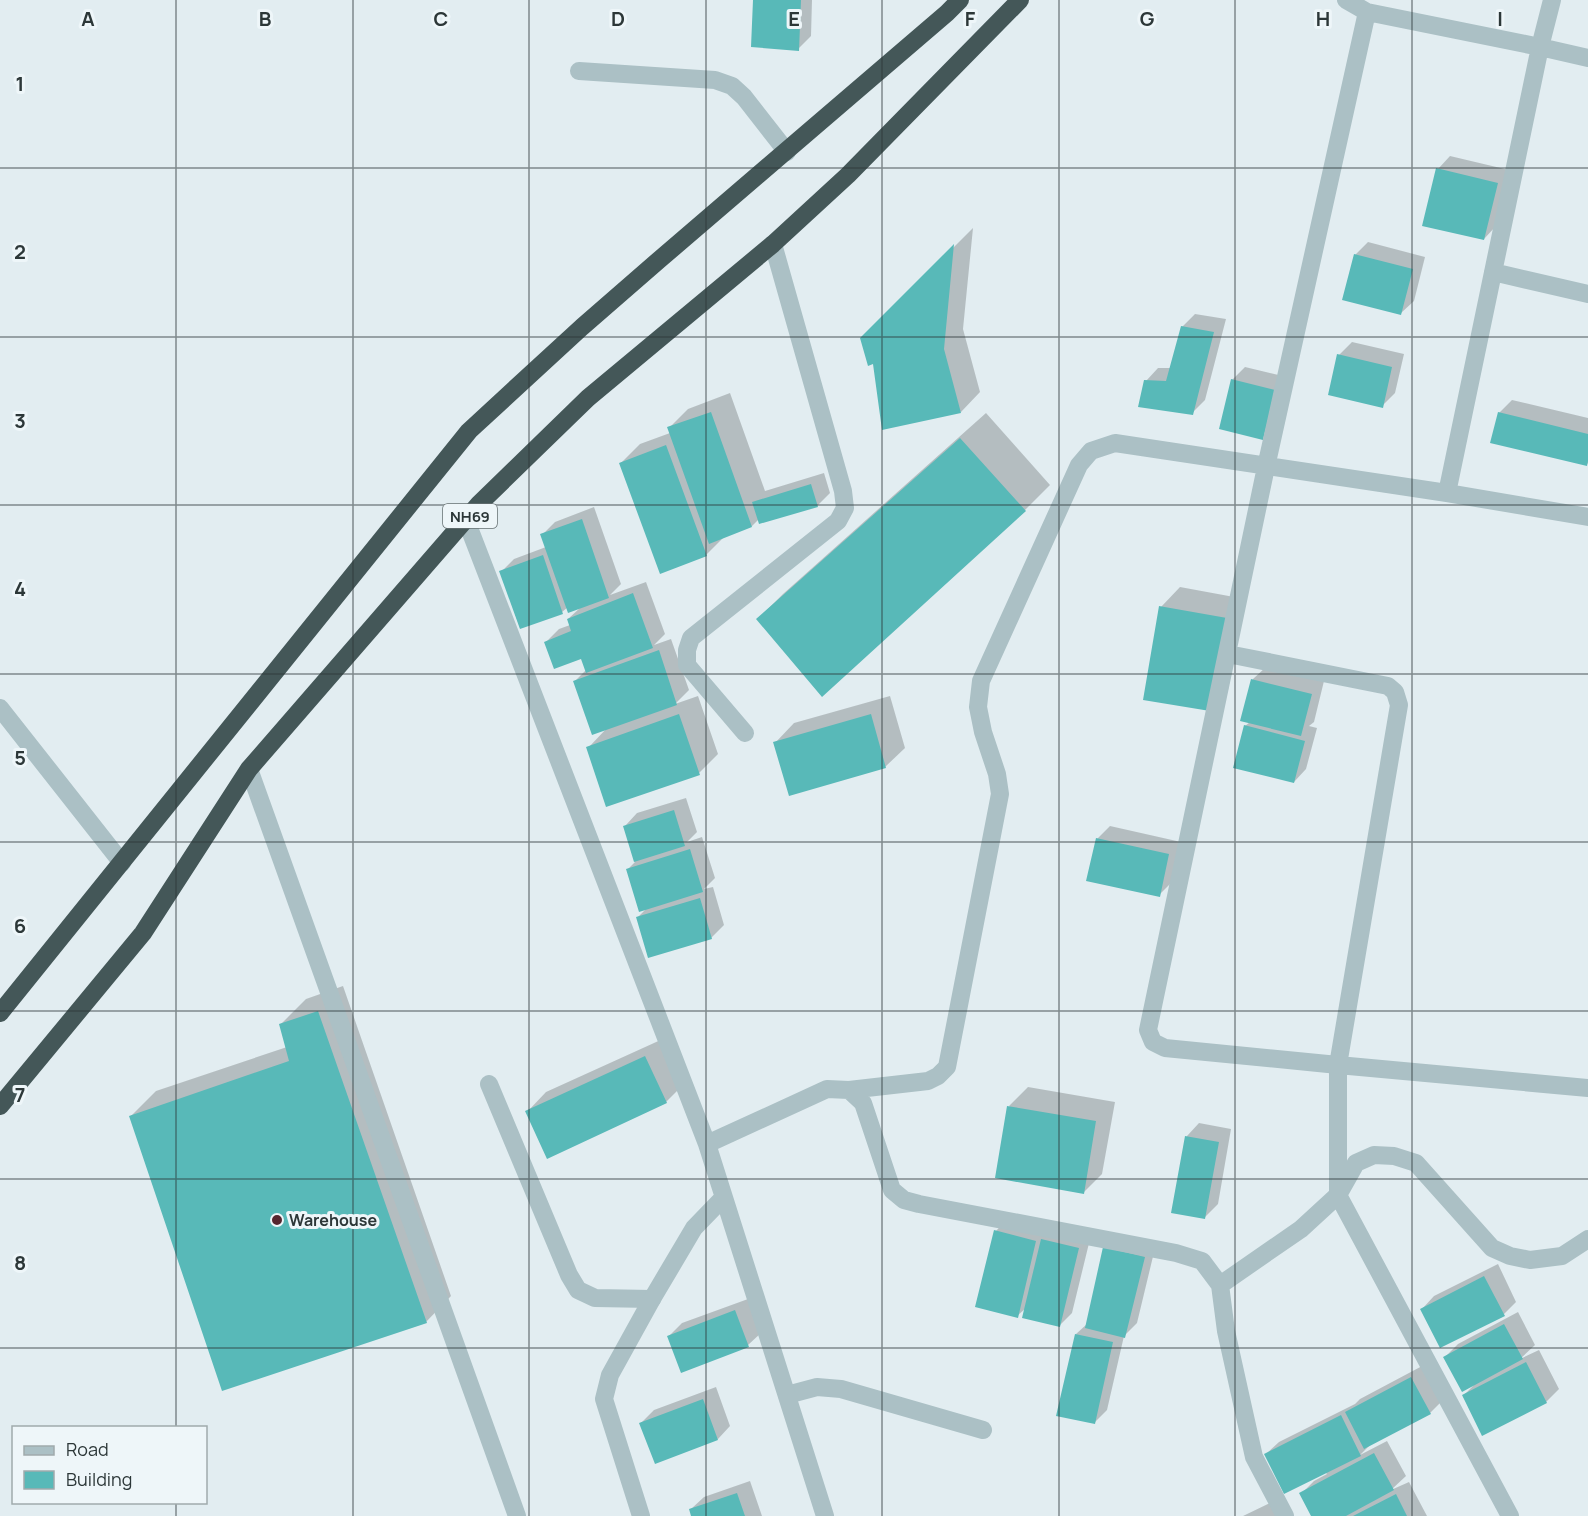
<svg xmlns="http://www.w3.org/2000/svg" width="1588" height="1516" viewBox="0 0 1588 1516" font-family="Manrope,sans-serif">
  <rect width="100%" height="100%" fill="#e2edf1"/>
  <path fill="#0003" d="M755 0H812L811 36 798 49Z
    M1450 156 1509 170 1496 226 1484 239 1438 169Z
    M973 228 963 329 980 392 961 412 874 362 862 339Z
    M1368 242 1425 257 1414 301 1401 313 1355 255Z
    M1195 314 1226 319 1205 400 1192 413 1146 381 1158 368H1171L1182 327Z
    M1352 342 1404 354 1395 393 1382 406 1339 355Z
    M1245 367 1287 377 1262 438 1232 380Z
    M730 393 765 491 824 473 830 493 817 506 759 519 752 526 725 536 706 555 621 463 640 444 670 433 669 428 688 409Z
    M1512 400 1588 418V463L1586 465 1499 413Z
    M986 413 1050 485 1025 510 758 619 783 594Z
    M594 507 621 584 610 595 646 582 665 634 654 645 671 639 689 690 675 704 698 696 718 754 699 773 588 748 607 728 574 682 587 669 582 657 546 642 559 629 570 625 568 619 581 607H568L562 612 520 628 501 572 514 559 546 547 542 535 555 522Z
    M1180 587 1245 599 1228 690 1209 710 1161 607Z
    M1266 667 1324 681 1314 722 1309 726 1317 728 1306 769 1294 782 1245 726 1250 722 1242 720 1253 679Z
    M890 696 905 748 885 767 775 743 794 723Z
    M686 798 697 832 687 842 702 837 715 878 704 889 713 887 724 925 711 938 638 917 647 908 628 869 635 862 625 826 637 813Z
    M1110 826 1181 842 1172 882 1159 895 1097 839Z
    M343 986 451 1296 426 1322 130 1117 156 1091 287 1047 280 1025 306 999Z
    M665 1038 685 1083 666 1102 527 1112 546 1092Z
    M1028 1087 1115 1102 1102 1174 1083 1193 1009 1106Z
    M1199 1123 1231 1129 1218 1204 1205 1217 1173 1212 1187 1136Z
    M1008 1218 1091 1235 1072 1313 1059 1326 1026 1308 1017 1316 996 1231Z
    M1156 1244 1137 1323 1124 1336 1107 1410 1094 1423 1076 1334 1087 1324 1105 1248Z
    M1498 1264 1516 1302 1504 1314 1422 1309 1434 1296Z
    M748 1299 761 1333 748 1345 669 1336 682 1323Z
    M1518 1312 1535 1345 1520 1359 1539 1350 1559 1389 1546 1402 1483 1434 1463 1396 1475 1384 1445 1357 1458 1344Z
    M1424 1365 1443 1400 1430 1413 1371 1444 1360 1455 1387 1441 1406 1476 1391 1490 1409 1482 1427 1516H1313L1301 1494 1314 1481 1327 1474 1325 1472 1266 1454 1279 1442 1355 1404 1360 1399Z
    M716 1387 730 1426 718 1439 641 1423 654 1410Z
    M750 1481 762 1516H693L691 1509 704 1497Z
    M1272 1502 1279 1516H1243Z"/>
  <path fill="#58b9b8" d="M753 0H801L799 51 751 47Z
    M1436 168 1498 183 1484 240 1422 226Z
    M954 244 944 349 961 413 882 430 873 364 868 366 860 338Z
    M1354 254 1413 269 1401 315 1342 300Z
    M1181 326 1214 332 1193 415 1138 407 1144 380 1166 381Z
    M1337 354 1392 367 1383 408 1328 395Z
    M1231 379 1275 390 1263 440 1219 429Z
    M711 412 752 527 709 544 667 427Z
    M1498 412 1588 434V461L1587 466 1490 443Z
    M960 438 1026 511 822 697 756 619Z
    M666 445 707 556 660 574 619 463Z
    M811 484 818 507 759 524 752 502Z
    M582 519 609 598 568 613 540 534Z
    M543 555 563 614 520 629 499 571Z
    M633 593 653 648 586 673 581 659 554 669 544 642 571 631 567 619Z
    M1159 606 1227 618 1210 711 1143 700Z
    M659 650 677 705 592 735 573 681Z
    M1251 679 1312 694 1301 736 1240 721Z
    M679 714 700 775 606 807 586 747Z
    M871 714 886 768 789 796 773 742Z
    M1244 725 1305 741 1294 783 1233 768Z
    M674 810 685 846 634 862 623 826Z
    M1096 838 1169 854 1160 897 1086 881Z
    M690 849 703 892 639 912 626 869Z
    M700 898 712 939 648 958 636 917Z
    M318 1011 427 1323 222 1391 129 1116 289 1061 279 1024Z
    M645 1056 667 1103 547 1159 525 1111Z
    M1007 1106 1096 1121 1084 1194 995 1178Z
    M1185 1136 1219 1142 1205 1219 1171 1213Z
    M994 1230 1036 1241 1018 1318 975 1307Z
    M1041 1239 1079 1248 1060 1327 1022 1318Z
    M1103 1247 1145 1257 1125 1338 1085 1328Z
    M1484 1276 1505 1316 1440 1348 1420 1309Z
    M735 1310 749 1347 681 1373 667 1336Z
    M1504 1324 1523 1359 1462 1392 1443 1357Z
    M1075 1334 1113 1342 1095 1424 1056 1416Z
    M1526 1362 1547 1403 1482 1436 1462 1395Z
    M1411 1377 1431 1414 1364 1449 1345 1412Z
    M703 1399 718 1440 655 1464 639 1423Z
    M1341 1415 1361 1456 1284 1494 1264 1454Z
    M1374 1453 1394 1490 1346 1516H1311L1299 1493Z
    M737 1493 745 1516H691L689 1509Z
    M1396 1494 1407 1516H1353Z"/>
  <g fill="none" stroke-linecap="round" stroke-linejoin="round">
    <path stroke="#abc0c5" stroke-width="18" d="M579 71 715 80 732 86 744 97 787 152
      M0 708 122 863
      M745 733 687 665V650L691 638 838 521 845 508 843 491 773 244
      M249 769 517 1516
      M489 1084 569 1275 578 1290 595 1298 652 1299
      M787 1395 817 1387 841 1389 983 1430"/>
    <path stroke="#abc0c5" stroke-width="18" d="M1346 0 1367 12 1540 47 1588 58
      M1367 12 1266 467 1148 1030 1153 1042 1165 1048 1338 1065 1588 1088
      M1493 272 1588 294
      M1447 493 1540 47 1552 0
      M466 520 707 1144 825 1516
      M1228 654 1388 686 1395 692 1399 705 1338 1065V1195L1510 1516
      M849 1090 928 1081 938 1076 947 1067 1000 794 997 774 983 732 978 707 981 681 1079 465 1091 451 1115 443 1447 493 1588 517
      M707 1144 827 1089 849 1090 863 1103 892 1190 904 1200 919 1204 1176 1253 1202 1261 1220 1285 1226 1331 1254 1457 1285 1516
      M1220 1285 1301 1229 1338 1195 1356 1163 1374 1155 1394 1156 1416 1163 1492 1248 1510 1256 1530 1260 1562 1256 1588 1239
      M641 1516 604 1399 610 1375 652 1299 694 1228 724 1197"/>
    <path stroke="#445758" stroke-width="18" d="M0 1013 469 431 582 327 659 260 947 13 960 0
      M0 1106 143 933 249 769 479 504 588 398 773 244 848 175 1020 0"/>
  </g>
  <path fill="none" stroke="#2c3738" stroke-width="1.5" stroke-opacity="0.55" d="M176 0V1428M353 0V1516M529 0V1516M706 0V1516M882 0V1516M1059 0V1516M1235 0V1516M1412 0V1516M0 168H1588M0 337H1588M0 505H1588M0 674H1588M0 842H1588M0 1011H1588M0 1179H1588M0 1348H1588M176 1502V1516"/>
  <circle fill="#55262f" stroke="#eef6f9" stroke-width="2" cx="277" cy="1220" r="6"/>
  <g text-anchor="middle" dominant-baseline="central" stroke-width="6" stroke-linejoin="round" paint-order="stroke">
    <rect fill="#eef6f9" stroke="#667072" stroke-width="1.5" x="443" y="504" width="54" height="24" rx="4.5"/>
    <g font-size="15" font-weight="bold" fill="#2c3738">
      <text x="470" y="516">NH69</text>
    </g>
    <g font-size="16" font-weight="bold" fill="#2c3738" stroke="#eef6f9" text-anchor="start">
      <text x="289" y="1220">Warehouse</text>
    </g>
  </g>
  <g font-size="20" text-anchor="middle" font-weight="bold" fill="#2c3738" stroke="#eef6f9" stroke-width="6" stroke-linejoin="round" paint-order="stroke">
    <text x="88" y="26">A</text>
    <text x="265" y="26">B</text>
    <text x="441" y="26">C</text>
    <text x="618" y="26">D</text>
    <text x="794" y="26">E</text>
    <text x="970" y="26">F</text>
    <text x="1147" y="26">G</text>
    <text x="1323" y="26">H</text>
    <text x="1500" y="26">I</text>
    <text x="20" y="91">1</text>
    <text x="20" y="259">2</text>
    <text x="20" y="428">3</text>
    <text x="20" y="596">4</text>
    <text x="20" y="765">5</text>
    <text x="20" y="933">6</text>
    <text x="20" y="1102">7</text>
    <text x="20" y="1270">8</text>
  </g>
  <rect x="12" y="1426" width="195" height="78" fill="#eef6f9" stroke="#a0aaac" stroke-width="1.5"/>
  <rect x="24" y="1446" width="30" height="9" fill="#abc0c5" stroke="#a0aaac" stroke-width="1.5"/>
  <text x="66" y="1456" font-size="18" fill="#2c3738">Road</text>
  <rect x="24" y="1471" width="30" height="18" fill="#58b9b8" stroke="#a0aaac" stroke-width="1.5"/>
  <text x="66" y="1486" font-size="18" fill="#2c3738">Building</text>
</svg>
